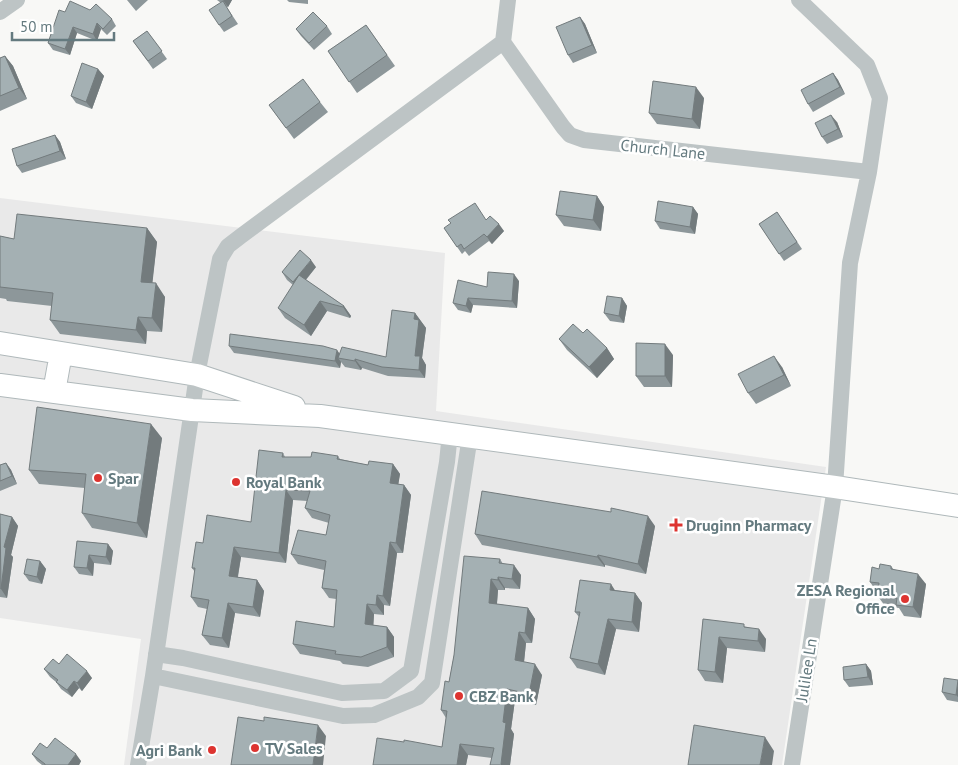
<svg xmlns="http://www.w3.org/2000/svg" width="958" height="765" viewBox="0 0 958 765" font-family="'PT Sans',sans-serif">
  <rect width="100%" height="100%" fill="#f8f8f6"/>
  <path fill="#e9e9e9" d="M0 198 445 253 436 411 826 467 782 765H124L141 639 0 618Z"/>
  <g fill="none" stroke-linecap="round" stroke-linejoin="round">
    <defs>
      <path id="secondary" d="M0 343 197 375 294 407
        M0 385 192 410 320 416 835 487 958 506
        M54 392 61 353"/>
    </defs>
    <use href="#secondary" stroke="#afb8ba" stroke-width="24"/>
    <path stroke="#bdc4c5" stroke-width="16" d="M0 12 17 0
      M503 42 563 127 570 135 584 140 869 172
      M156 654 183 658 342 693 384 691 411 671 447 462 450 433
      M153 676 343 716 374 715 418 697 432 683 470 436
      M138 765 153 676 197 375 220 259 228 246 241 236 503 42 508 0
      M792 765 835 487 850 263 869 172 880 98 867 65 799 0"/>
    <use href="#secondary" stroke="#fff" stroke-width="22"/>
  </g>
  <path fill="#8d979a" d="M127 0H148L136 11Z
    M217 0H232L228 7 226 6 238 24 224 32 219 25 221 3Z
    M287 0H308V4L289 2Z
    M65 12 112 19 116 26 107 35 101 29 97 41 77 33 70 55 53 50 48 43Z
    M580 17 585 24 597 53 573 63 568 55Z
    M366 25 395 66 357 93 328 51Z
    M327 26 332 34 314 50 301 36 296 29Z
    M147 31 167 59 153 69 133 41Z
    M5 56 13 66 27 99 0 111V58Z
    M98 69 104 76 92 109 76 103 71 96Z
    M833 73 838 80 845 94 813 112 808 104Z
    M704 98 700 129 657 124 649 113Z
    M320 102 328 112 294 139 269 105Z
    M837 122 843 137 827 144 822 137Z
    M55 135 60 142 66 159 22 173 17 166Z
    M597 196 604 207 601 231 564 226 556 215Z
    M693 207 698 214 695 234 660 229 655 221Z
    M777 212 802 249 784 261 759 224Z
    M486 220 504 231 492 244 489 241 469 256 465 251 462 254 444 228Z
    M147 228 157 242 152 283 165 297 162 332 147 331 146 344 60 334 50 320 52 306 7 301 6 299 0 298V236L14 239Z
    M316 267 306 280 344 306 351 316 350 318 327 311 311 336 285 318 278 308 293 285 287 280 282 272Z
    M519 281 517 308 473 305 471 313 458 310 453 303 487 287Z
    M622 298 627 306 624 323 610 321 604 313Z
    M415 313 426 328 422 358 426 365 425 378 388 376 362 368 361 370 345 367 341 362 340 368 234 353 229 346 386 357Z
    M583 333 607 348 614 359 597 378 567 350 559 339Z
    M673 355 672 387H644L636 376Z
    M782 367 791 386 756 404 748 393Z
    M162 438 147 538 92 528 82 513 85 488 39 484 29 470Z
    M283 453 285 457H311L338 456 340 459 368 465 393 464 400 474 398 484 404 485 411 495 403 553H397L390 606 384 605V615L374 614 373 625 387 627 394 637V657L368 667 343 664 340 661 300 654 293 644 334 627 336 599 329 598 322 588 324 570 298 564 291 554 326 535 329 523 312 518 305 508 307 501 293 500 286 563 241 557 238 577 257 580 264 591 260 617 235 613 229 648 210 645 202 635 207 609 198 607 191 597 195 572 192 568 203 543 251 522Z
    M6 463 11 470 17 484 0 491V465Z
    M0 514 12 517 18 526 11 555 13 557 7 598 0 597Z
    M655 526 646 574 605 565V567L482 545 475 534Z
    M77 541 108 544 113 551 111 565 94 563 93 576 79 574 74 567Z
    M500 559 503 564 521 575 520 589 505 588V590H498L497 604 528 608 535 619 532 643H526L524 662 542 675 536 705 515 700 511 729 514 734 510 765H490L492 758 468 755 466 765H373L404 742 442 747 446 718 441 710 449 682 454 655Z
    M40 561 46 569 42 584 29 581 24 574Z
    M891 566 894 570 926 584 921 618 904 616 899 608 885 606 877 595V592L870 582 879 569Z
    M615 590 635 593 642 603 639 632 616 629 605 675 577 668 570 658 579 617 575 612Z
    M703 619 747 627 766 639 765 652 727 648 723 683 705 681 698 670Z
    M59 664 92 678 82 691 79 688 72 697 61 689 56 682 50 677 44 669Z
    M866 664 871 671 873 685 849 687 844 680Z
    M958 680V702L947 700 942 692Z
    M47 748 81 761 79 765H42L37 761 32 754Z"/>
  <path fill="#737b7d" d="M223 0H232L228 7Z
    M580 17 585 24 597 53 592 45Z
    M97 23 101 29 97 41 93 34Z
    M73 27 77 33 70 55 65 49Z
    M5 56 13 66 27 99 19 88Z
    M98 69 104 76 92 109 86 102Z
    M833 73 838 80 845 94 840 87Z
    M696 87 704 98 700 129 692 119Z
    M831 115 837 122 843 137 838 129Z
    M55 135 60 142 66 159 60 151Z
    M597 196 604 207 601 231 593 220Z
    M693 207 698 214 695 234 690 227Z
    M499 224 504 231 492 244 487 237Z
    M147 228 157 242 151 296 141 282Z
    M311 260 316 267 298 289 293 282Z
    M514 274 519 281 517 308 512 301Z
    M156 283 165 297 162 332 152 318Z
    M468 298 473 305 471 313 466 306Z
    M622 298 627 306 624 323 619 316Z
    M320 301 327 311 311 336 304 325Z
    M344 306 351 316 350 318 343 307Z
    M415 313 426 328 422 358 426 365 425 378 419 370 415 356 414 319Z
    M138 317 147 331 146 344 136 330Z
    M665 344 673 355 672 387 665 376Z
    M607 348 614 359 597 378 589 367Z
    M337 350 342 357 338 358 341 362 340 368 335 361Z
    M774 356 782 367 791 386 784 375Z
    M355 359 362 368 361 370 355 361Z
    M151 424 162 438 147 538 137 523Z
    M6 463 11 470 17 484 12 476Z
    M393 464 400 474 397 493 390 483Z
    M404 485 411 495 403 553 396 543Z
    M286 490 293 500 286 563 279 553Z
    M648 516 655 526 646 574 638 564Z
    M12 517 18 526 11 555 13 557 7 598 1 589 4 547Z
    M390 542 397 553 390 606 383 596Z
    M108 544 113 551 111 565 106 557Z
    M234 547 241 557 236 586 229 576Z
    M89 555 94 563 93 576 87 568Z
    M598 555 605 565V567L597 557Z
    M40 561 46 569 42 584 37 577Z
    M514 565 521 575 520 589 512 579Z
    M918 574 926 584 921 618 913 607Z
    M498 577 505 588V590L498 580Z
    M491 579 498 590 496 614 489 603Z
    M257 580 264 591 260 617 253 607Z
    M611 584 618 595 610 590Z
    M635 593 642 603 639 632 632 622Z
    M377 595 384 605V615L376 605Z
    M228 603 235 613 229 648 222 638Z
    M367 604 374 614 373 634 365 624Z
    M528 608 535 619 532 643 525 633Z
    M608 619 616 629 605 675 598 664Z
    M387 627 394 637V657L387 647Z
    M759 629 766 639 765 652 758 641Z
    M519 632 526 643 523 671 515 660Z
    M719 637 727 648 723 683 715 672Z
    M535 664 542 675 536 705 529 694Z
    M866 664 871 671 873 685 868 677Z
    M87 671 92 678 82 691 77 683Z
    M74 681 79 688 72 697 67 690Z
    M958 681V697L956 695Z
    M507 689 515 700 511 729 514 734 510 765H502L501 764 503 722Z
    M318 725 326 736 323 765H313Z
    M765 737 774 751 772 765H760Z
    M460 744 468 755 466 765H457Z
    M76 754 81 761 79 765H68Z"/>
  <path fill="#a4b0b3" stroke="#737b7d" d="M70 1 90 10 96 4 112 19 103 29 97 23 93 34 73 27 65 49 48 43 59 10 65 12Z
    M223 1 232 16 219 25 209 10Z
    M313 12 327 26 309 43 296 29Z
    M580 17 592 45 568 55 556 27Z
    M366 25 387 55 349 82 328 51Z
    M147 31 162 51 148 61 133 41Z
    M5 56 19 88 0 96V58Z
    M82 63 98 69 86 102 71 96Z
    M833 73 840 87 808 104 801 90Z
    M303 79 320 102 286 128 269 105Z
    M653 81 696 87 692 119 649 113Z
    M831 115 838 129 822 137 815 123Z
    M55 135 60 151 17 166 12 149Z
    M560 191 597 196 593 220 556 215Z
    M658 201 693 207 690 227 655 221Z
    M475 203 486 220 490 216 499 224 487 237 484 234 464 249 461 244 457 247 444 228 451 223 448 220Z
    M777 212 797 242 779 254 759 224Z
    M17 214 147 228 141 282 156 283 152 318 138 317 136 330 50 320 53 293 0 287V236L14 239Z
    M300 250 311 260 293 282 282 272Z
    M488 272 514 274 512 301 468 298 466 306 453 303 458 280 487 287Z
    M299 275 344 306 343 307 320 301 304 325 278 308Z
    M607 296 622 298 619 316 604 313Z
    M392 310 415 313 414 319 419 320 415 356H420L419 370 382 367 355 359V361L338 358 342 347 386 357Z
    M573 324 583 333 587 329 607 348 589 367 559 339Z
    M230 334 323 346 337 350 335 361 229 346Z
    M636 343 665 344V376H636Z
    M774 356 784 375 748 393 738 374Z
    M37 407 151 424 137 523 82 513 86 474 29 470Z
    M259 450 283 453 282 457H311L312 452 338 456 337 459 368 465 369 461 393 464 390 483 404 485 396 543 390 542 383 596 377 595 376 605 367 604 365 624 387 627V647L361 657 335 654 336 651 293 644 296 621 334 627 337 590 322 588 326 561 291 554 298 530 326 535 330 515 305 508 310 491 286 490 279 553 234 547 229 576 257 580 253 607 228 603 222 638 202 635 209 600 191 597 195 568H192L196 542 203 543 207 515 251 522Z
    M6 463 12 476 0 481V465Z
    M482 491 611 512V508L648 516 638 564 598 555 597 557 475 534Z
    M0 514 12 517 4 547 6 548 1 589Z
    M77 541 108 544 106 557 89 555 87 568 74 567Z
    M464 556 500 559 499 563 514 565 512 579 498 577V580L491 579 489 603 528 608 525 633 519 632 515 660 535 664 529 694 507 689 503 722 506 723 501 764 502 765H490L494 748 460 744 457 765H373L377 738 404 742V740L442 747 447 711 441 710 445 681 449 682 454 655Z
    M27 559 40 561 37 577 24 574Z
    M880 564 891 566V569L918 574 913 607 896 605 897 598 877 595 879 583 870 582 872 567 879 569Z
    M580 580 611 584 610 590 635 593 632 622 608 619 598 664 570 658 580 612H575Z
    M703 619 744 624V627L759 629 758 641 719 637 715 672 698 670Z
    M67 654 87 671 77 683 74 681 67 690 56 682 58 680 44 669 53 659 59 664Z
    M866 664 868 677 844 680 843 667Z
    M944 678 958 680 956 695 942 692Z
    M238 717 264 721V717L318 725 313 765H231Z
    M694 725 765 737 760 765H688Z
    M55 738 76 754 68 765H45V764L32 754 40 743 47 748Z"/>
  <g fill="#dd3430" stroke="#fff" stroke-width="2">
    <circle cx="98" cy="478" r="5"/>
    <circle cx="236" cy="482" r="5"/>
    <path d="M673.5 517.5h5v5h5v5h-5v5h-5v-5h-5v-5h5z"/>
    <circle cx="905" cy="599" r="5"/>
    <circle cx="459" cy="696" r="5"/>
    <circle cx="255" cy="748" r="5"/>
    <circle cx="212" cy="750" r="5"/>
  </g>
  <g text-anchor="middle" dominant-baseline="central" stroke-width="5" stroke-linejoin="round" paint-order="stroke">
    <g font-size="16" fill="#647a7f" stroke="#fff">
      <text transform="translate(663 149) rotate(6)">Church Lane</text>
      <text transform="translate(806 670) rotate(-81)">Julilee Ln</text>
    </g>
    <g font-size="16" font-weight="bold" fill="#647a7f" stroke="#fff" text-anchor="start">
      <text x="108" y="478">Spar</text>
      <text x="246" y="482">Royal Bank</text>
      <text x="686" y="525">Druginn Pharmacy</text>
      <text x="895" y="590" text-anchor="end">ZESA Regional<tspan x="895" dy="18">Office</tspan></text>
      <text x="469" y="696">CBZ Bank</text>
      <text x="265" y="748">TV Sales</text>
      <text x="202" y="750" text-anchor="end">Agri Bank</text>
    </g>
  </g>
  <path d="M12 32v8h102v-8" fill="none" stroke="#647a7f" stroke-width="2.5"/>
  <text x="20" y="32" font-size="15" fill="#647a7f" stroke="#ffffff" stroke-width="4" paint-order="stroke">50 m</text>
</svg>
